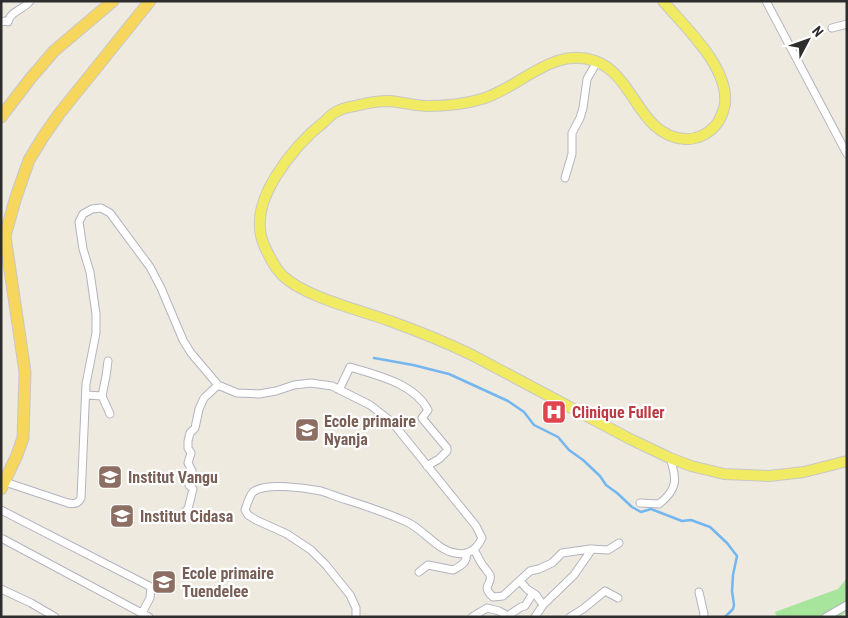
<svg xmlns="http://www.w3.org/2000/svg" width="848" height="618" viewBox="0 0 848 618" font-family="'Roboto Condensed',sans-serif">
  <rect width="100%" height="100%" fill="#eeeadf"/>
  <path fill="#a7e49c" d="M847 578V611L840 617H777L775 612 838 589Z"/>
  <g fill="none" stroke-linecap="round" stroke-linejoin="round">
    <path stroke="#74b6ef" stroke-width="2.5" d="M374 358 413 365 449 374 508 401 524 412 534 425 558 437 569 450 583 460 600 476 606 485 617 493 632 507 641 512 651 509 682 521 691 520 710 527 727 543 737 556 733 575 732 591 734 605 733 609 725 617"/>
    <defs>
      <path id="minor" d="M766 1 847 154
        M1 22 5 21 8 22C10 13 17 12 23 7 26 6 28 3 30 1
        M832 28 847 24
        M565 178 572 154V133L580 118 583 108 587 79 597 62
        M339 390 350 367C376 375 414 383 428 410L422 418 447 448V451L439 459 427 466
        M86 395 102 396 110 414
        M102 396 106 376 108 361
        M5 482 68 503C74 504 78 504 81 498L86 384 96 333V314L90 272 83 249 79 222 83 214 92 209 101 208 110 213 150 267 161 288 183 340 191 353 218 385 237 393 259 394 276 391 294 385 311 383 332 386 370 405 392 422 476 526 482 538C477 549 468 556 455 553 437 550 424 530 407 522 389 514 369 507 350 501 340 498 330 494 321 491 306 488 265 482 253 492 249 497 247 504 245 510L248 515 256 520 287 534 311 550 326 565 350 595 356 608V617
        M640 503 659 504C678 489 677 479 670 458
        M1 510 151 587 150 598 142 613
        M180 516 188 509 193 489 189 485 192 471 188 463 191 453 188 448V441L190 433 195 428 199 409 204 398 218 385
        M3 539 149 617
        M474 550C478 556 480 563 485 568 486 570 489 573 490 575 493 585 480 585 493 597L503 596 530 571 539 569 552 563 562 553 590 549 608 550 619 543
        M419 572 428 565 453 570C460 566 468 563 466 553
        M520 581 527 589 536 595 543 605 535 617
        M1 589 31 603 55 617
        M699 592 704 614 703 617
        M543 605 574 575 592 549
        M472 617 487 608 499 611 508 616
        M506 617 521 607 525 606 533 593
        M570 617 583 609 605 591 618 598
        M826 617 847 605"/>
      <path id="primary" d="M663 1C685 27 729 67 725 104 723 112 721 120 715 126 708 134 696 140 685 139 638 136 635 75 595 61 552 46 520 88 482 99 465 104 446 106 428 106 415 106 402 102 389 101 378 101 366 103 355 106 349 107 342 108 336 112 332 114 328 118 325 121 306 136 289 155 276 176 263 197 254 222 264 245 269 256 274 267 282 275 304 297 360 310 390 321 418 331 445 342 472 355L630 439 670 458 691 466 724 474 769 476 804 472 847 461"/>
      <path id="trunk" d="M1 117 30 79 54 51 113 1
        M1 489 17 455 23 438 25 372 5 236 16 197 29 160 43 137 59 114 150 1"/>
    </defs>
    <use href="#minor" stroke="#b3b3c0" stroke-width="9"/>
    <use href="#primary" stroke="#c8c8c8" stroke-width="12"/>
    <use href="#trunk" stroke="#c8c8c8" stroke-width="13"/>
    <use href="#minor" stroke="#fff" stroke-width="7"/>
    <use href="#primary" stroke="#f0eb62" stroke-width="10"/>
    <use href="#trunk" stroke="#f7d65e" stroke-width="11"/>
  </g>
  <defs>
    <symbol id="hospital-square" viewBox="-11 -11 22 22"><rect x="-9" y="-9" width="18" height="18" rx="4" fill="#e0444e" stroke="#fff"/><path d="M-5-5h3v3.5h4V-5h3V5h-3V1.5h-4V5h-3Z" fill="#fff"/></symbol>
    <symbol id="school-square" viewBox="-11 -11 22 22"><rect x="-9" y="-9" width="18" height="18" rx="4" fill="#8d6e63" stroke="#fff"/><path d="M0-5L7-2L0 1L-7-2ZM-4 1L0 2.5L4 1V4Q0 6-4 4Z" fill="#fff"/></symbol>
  </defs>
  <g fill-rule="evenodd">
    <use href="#hospital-square" x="540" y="398" width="28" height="28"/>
    <use href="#school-square" x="293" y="416" width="28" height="28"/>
    <use href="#school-square" x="96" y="463" width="28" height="28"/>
    <use href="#school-square" x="108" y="502" width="28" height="28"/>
    <use href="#school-square" x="150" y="568" width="28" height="28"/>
  </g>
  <g text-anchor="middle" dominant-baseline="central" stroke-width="4.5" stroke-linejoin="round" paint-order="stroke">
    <g font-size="16" font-weight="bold" fill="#be3a42" stroke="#fff" text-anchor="start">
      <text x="572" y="412">Clinique Fuller</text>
    </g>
    <g font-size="16" font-weight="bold" fill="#785e54" stroke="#fff" text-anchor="start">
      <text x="324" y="421">Ecole primaire<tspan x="324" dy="18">Nyanja</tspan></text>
      <text x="128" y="477">Institut Vangu</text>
      <text x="140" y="516">Institut Cidasa</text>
      <text x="182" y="573">Ecole primaire<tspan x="182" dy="18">Tuendelee</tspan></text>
    </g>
  </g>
  <rect width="848" height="618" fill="none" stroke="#2d2d2d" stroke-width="5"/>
  <g transform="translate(808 40) rotate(49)" stroke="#ffffff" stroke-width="4" paint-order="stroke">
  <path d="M0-4L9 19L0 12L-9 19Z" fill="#2d2d2d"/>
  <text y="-8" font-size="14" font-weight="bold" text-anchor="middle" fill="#2d2d2d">N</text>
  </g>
</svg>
